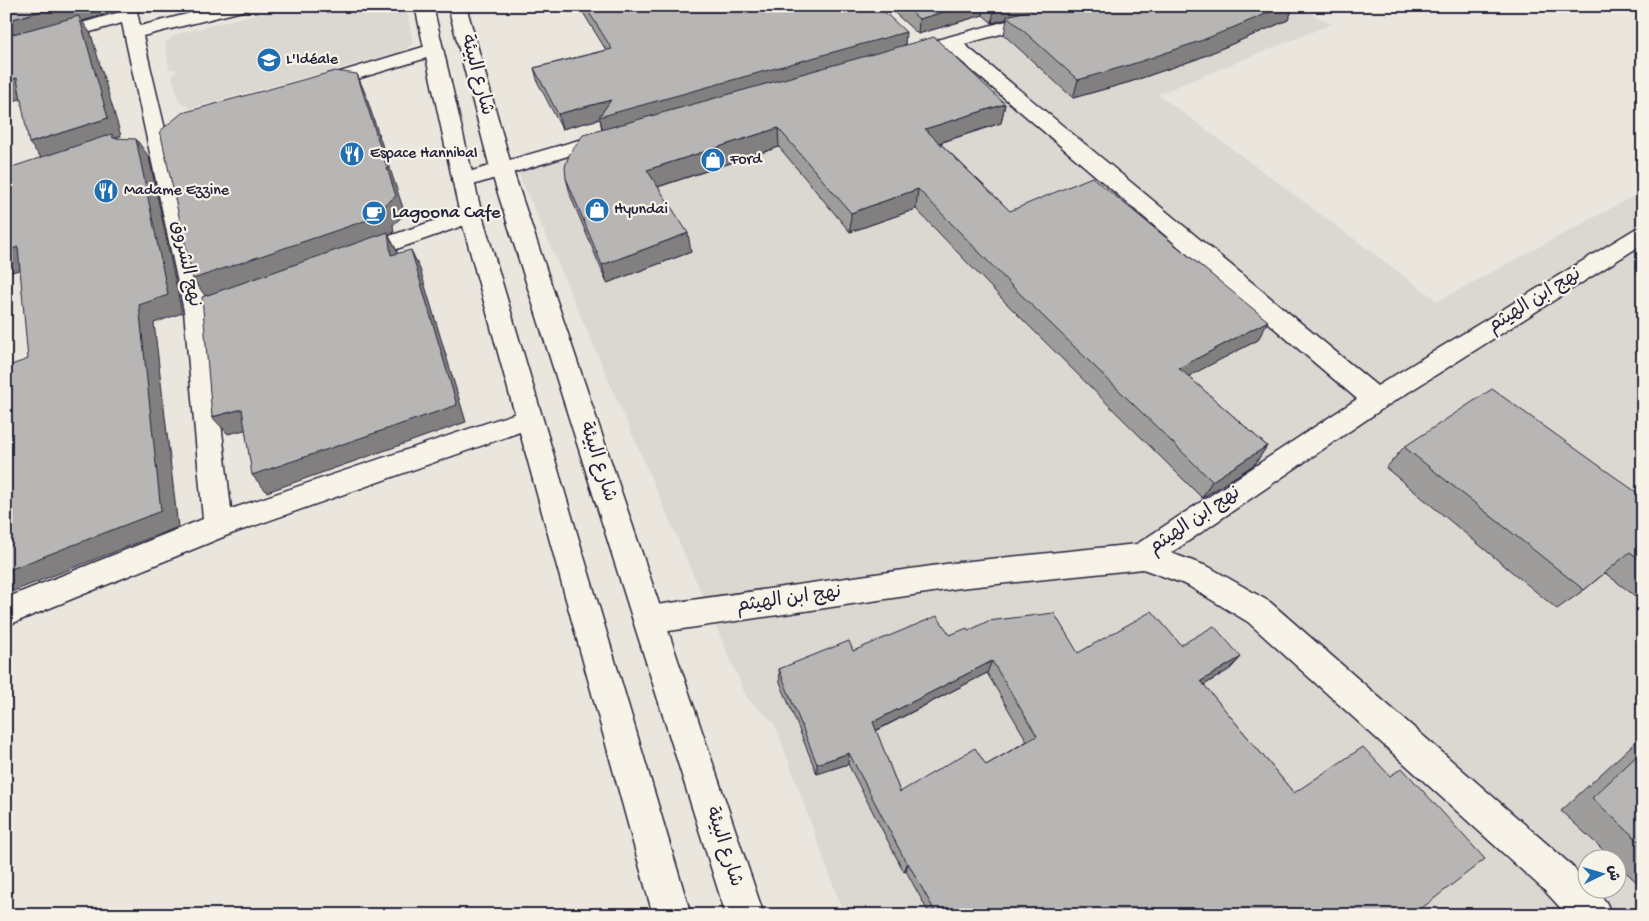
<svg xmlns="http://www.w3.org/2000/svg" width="1649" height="921" viewBox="0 0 1649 921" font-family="'Gochi Hand','Playpen Sans Arabic',sans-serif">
  <rect width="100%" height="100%" fill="#eae6de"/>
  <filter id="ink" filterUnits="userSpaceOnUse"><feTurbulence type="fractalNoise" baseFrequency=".02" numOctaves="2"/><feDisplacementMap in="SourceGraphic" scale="10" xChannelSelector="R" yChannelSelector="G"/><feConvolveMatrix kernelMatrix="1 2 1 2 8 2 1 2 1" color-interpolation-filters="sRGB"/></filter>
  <g filter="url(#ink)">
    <path fill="#dbd8d2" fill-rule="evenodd" d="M287 6H406L413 43 404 51 191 108 179 102 172 75 176 73 175 69H169L165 43 177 34Z
      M1076 6H1297L1332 24 1158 94 1438 301 1643 191V915H844L775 724 747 698 514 163ZM1586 858H1616V888H1586Z"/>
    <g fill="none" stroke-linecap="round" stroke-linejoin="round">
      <defs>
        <path id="minor" d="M118 6H136L140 26 218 6H249L246 10 143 36 208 311 231 509 528 409 537 412 541 419 537 426 228 535 6 626V598L203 519 184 311 122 23 6 56V45L120 12Z
          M1062 6H1092L1089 10 964 44 1377 386 1635 229 1643 227V244L1385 407 1171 553 1209 567 1270 602 1570 864 1586 881V888H1594L1606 902 1612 915H1567L1544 890 1248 622 1187 585 1143 569 960 588 649 634 638 630 633 620 638 610 649 606 960 562 1137 544 1357 399 947 49 907 60 900 58 898 54 900 50Z
          M433 44 440 46 442 50 440 54 317 91 310 89 307 85 310 81Z
          M610 131 617 133 620 137 617 141 463 188 455 186 452 181 455 176Z
          M471 208 479 210 482 215 479 220 357 263 349 260 346 255 349 250Z"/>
        <path id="major" d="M415 6H433L482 215 691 915H653L460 215Z
          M448 6H466L512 168 764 915H726L490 168Z"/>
      </defs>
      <use href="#minor" stroke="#22223b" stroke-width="3"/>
      <use href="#major" stroke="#22223b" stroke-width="3"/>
      <use href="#minor" fill="#f7f3e8" fill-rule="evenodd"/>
      <use href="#major" fill="#f7f3e8" fill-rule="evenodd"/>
    </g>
    <path fill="#9e9d9c" stroke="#22223b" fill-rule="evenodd" d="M579 6H878L905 44 1005 104 1001 123 940 143 1010 211 1258 340 1188 376 1267 446 1255 464 1202 498 1007 304 916 209 850 232 779 147 658 187 691 252 607 283 571 197 566 178 602 130 600 119 562 129 538 83 534 68 606 50Z
      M887 6H1294L1288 20 1197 59 1130 82 1073 98 1004 35 1007 19 992 23 983 15 918 34Z
      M1404 447 1643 497V602L1605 573 1584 590 1557 609 1386 468Z
      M968 631 1078 653 1181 645 1241 657 1230 669 1204 685 1294 793 1413 915H930L906 871 904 872 848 764 817 774 780 682 779 669 853 651 950 635ZM987 673 1027 741 986 765 900 792 876 731Z
      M1643 735V888L1616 863V858H1612L1561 811Z"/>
    <path fill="#817f7f" stroke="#22223b" d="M59 6H113L103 15 82 21 91 34 121 136 44 161 29 143 108 118 6 43V21Z
      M965 6H984L983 15 918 34 919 19Z
      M1002 6H1054L1007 16V19L992 23 994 8Z
      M1285 6H1294L1288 20 1197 59 1130 82 1073 98 1078 80Z
      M906 32 905 47 603 132 600 119 562 129 558 114 611 100Z
      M357 74 365 93 405 214 393 225 394 232 388 234 397 251 400 274 206 297 193 279Z
      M17 78 31 96 6 103V81Z
      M1005 104 1001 123 923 148 925 129Z
      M778 128 779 147 651 189 647 170Z
      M136 139 149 157 182 313 154 323 178 527 6 594V571L139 305Z
      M918 189 916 209 850 232 851 213Z
      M688 233 691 252 607 283 602 265Z
      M18 247 35 265 6 274V251Z
      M411 250 420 269 466 422 267 492 252 475Z
      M1268 321 1258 340 1170 386 1179 368Z
      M242 409 257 427 228 434 212 417Z
      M1267 446 1255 464 1202 498 1212 481Z
      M1241 657 1230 669 1191 693 1201 681Z
      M992 661 987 673 871 733 873 722Z
      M849 753 848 764 817 774V764Z
      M908 863 906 871 904 872 907 864Z"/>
    <path fill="#b8b6b5" stroke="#22223b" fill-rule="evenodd" d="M6 6H59L6 21Z
      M585 6H878L906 32 599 117 611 100 558 114 534 68 612 49Z
      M904 6H965L919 19Z
      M992 6H1002L994 8Z
      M1046 6H1285L1203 40 1136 63 1078 80 1007 16Z
      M79 16 108 118 29 143 17 78 6 81V36Z
      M934 37 1005 104 925 129 1010 211 1092 177 1268 321 1179 368 1267 446 1212 481 1011 285 918 189 851 213 778 128 647 170 688 233 602 265 566 178 565 167 569 155 583 135Z
      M335 71 357 74 396 196 384 206 385 214 193 279 160 131 182 113Z
      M112 134 113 138 136 139 168 295 139 305 161 511 6 571V367L28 359 18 247 6 251V169Z
      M388 232 391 255 411 250 457 405 252 475 242 409 212 417 202 297Z
      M1492 389 1643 497V562L1630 552 1584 590 1404 447Z
      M1152 611 1181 645 1214 626 1241 657 1201 681 1294 793 1363 747 1390 776 1402 768 1485 859 1413 915H937L908 863 907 864 849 753 817 764 779 669 849 641 853 651 937 616 950 635 967 628 968 631 988 621 1054 613 1078 653ZM992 661 1037 736 986 765 975 748 900 792 873 722Z
      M1643 750V845L1592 798Z"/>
  </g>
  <defs>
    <symbol id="university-disc" viewBox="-11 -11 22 22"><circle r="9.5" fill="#1f6fb2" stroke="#f7f3e8"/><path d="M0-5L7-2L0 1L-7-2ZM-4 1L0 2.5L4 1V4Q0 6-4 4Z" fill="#fff"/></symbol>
    <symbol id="restaurant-disc" viewBox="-11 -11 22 22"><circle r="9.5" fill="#1f6fb2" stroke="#f7f3e8"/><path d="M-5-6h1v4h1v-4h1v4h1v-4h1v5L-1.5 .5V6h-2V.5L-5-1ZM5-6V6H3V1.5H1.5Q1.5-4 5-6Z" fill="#fff"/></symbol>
    <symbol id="shop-disc" viewBox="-11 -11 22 22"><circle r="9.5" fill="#1f6fb2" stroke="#f7f3e8"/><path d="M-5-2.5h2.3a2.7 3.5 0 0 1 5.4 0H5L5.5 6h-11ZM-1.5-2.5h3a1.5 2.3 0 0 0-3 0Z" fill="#fff"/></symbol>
    <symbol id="cafe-disc" viewBox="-11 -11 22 22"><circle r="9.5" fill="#1f6fb2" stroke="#f7f3e8"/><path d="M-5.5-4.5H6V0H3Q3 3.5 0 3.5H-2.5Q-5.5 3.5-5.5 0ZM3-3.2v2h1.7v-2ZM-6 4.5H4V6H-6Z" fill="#fff"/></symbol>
  </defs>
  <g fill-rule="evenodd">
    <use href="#university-disc" x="255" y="46" width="28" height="28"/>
    <use href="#restaurant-disc" x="338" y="140" width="28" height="28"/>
    <use href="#shop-disc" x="699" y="146" width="28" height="28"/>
    <use href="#restaurant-disc" x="92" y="177" width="28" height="28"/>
    <use href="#shop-disc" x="583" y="196" width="28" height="28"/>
    <use href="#cafe-disc" x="360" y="199" width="28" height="28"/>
  </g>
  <g text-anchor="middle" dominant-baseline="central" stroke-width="4.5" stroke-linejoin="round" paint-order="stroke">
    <g font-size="16" fill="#22223b" stroke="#f7f3e8" text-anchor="start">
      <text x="286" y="60">L'Idéale</text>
      <text x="370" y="154">Espace Hannibal</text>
      <text x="730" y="160">Ford</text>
      <text x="124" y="191">Madame Ezzine</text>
      <text x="614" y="210">Hyundai</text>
    </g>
    <g font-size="19" fill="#22223b" stroke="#f7f3e8">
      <text transform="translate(476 75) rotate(75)">شارع البيئة</text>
      <text transform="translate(185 264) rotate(78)">نهج الشروق</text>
      <text transform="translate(1535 301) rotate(-32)">نهج ابن الهيثم</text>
      <text transform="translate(597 462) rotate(72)">شارع البيئة</text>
      <text transform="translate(1195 521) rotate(-34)">نهج ابن الهيثم</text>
      <text transform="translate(789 600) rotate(-8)">نهج ابن الهيثم</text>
      <text transform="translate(723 847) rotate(72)">شارع البيئة</text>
    </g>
    <g font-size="19" fill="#22223b" stroke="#f7f3e8" text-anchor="start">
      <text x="392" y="213">Lagoona Cafe</text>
    </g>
  </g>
  <rect width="1649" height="921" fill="none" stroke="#f7f3e8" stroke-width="25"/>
  <rect x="12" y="12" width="1624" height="896" fill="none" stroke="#22223b" stroke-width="2" filter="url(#ink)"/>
  <g transform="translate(1602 874) rotate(85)"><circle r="24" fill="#f7f3e8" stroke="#a29fa3"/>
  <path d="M0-4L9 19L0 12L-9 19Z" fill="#1f6fb2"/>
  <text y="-8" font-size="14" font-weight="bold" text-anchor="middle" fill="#22223b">ش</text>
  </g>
</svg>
